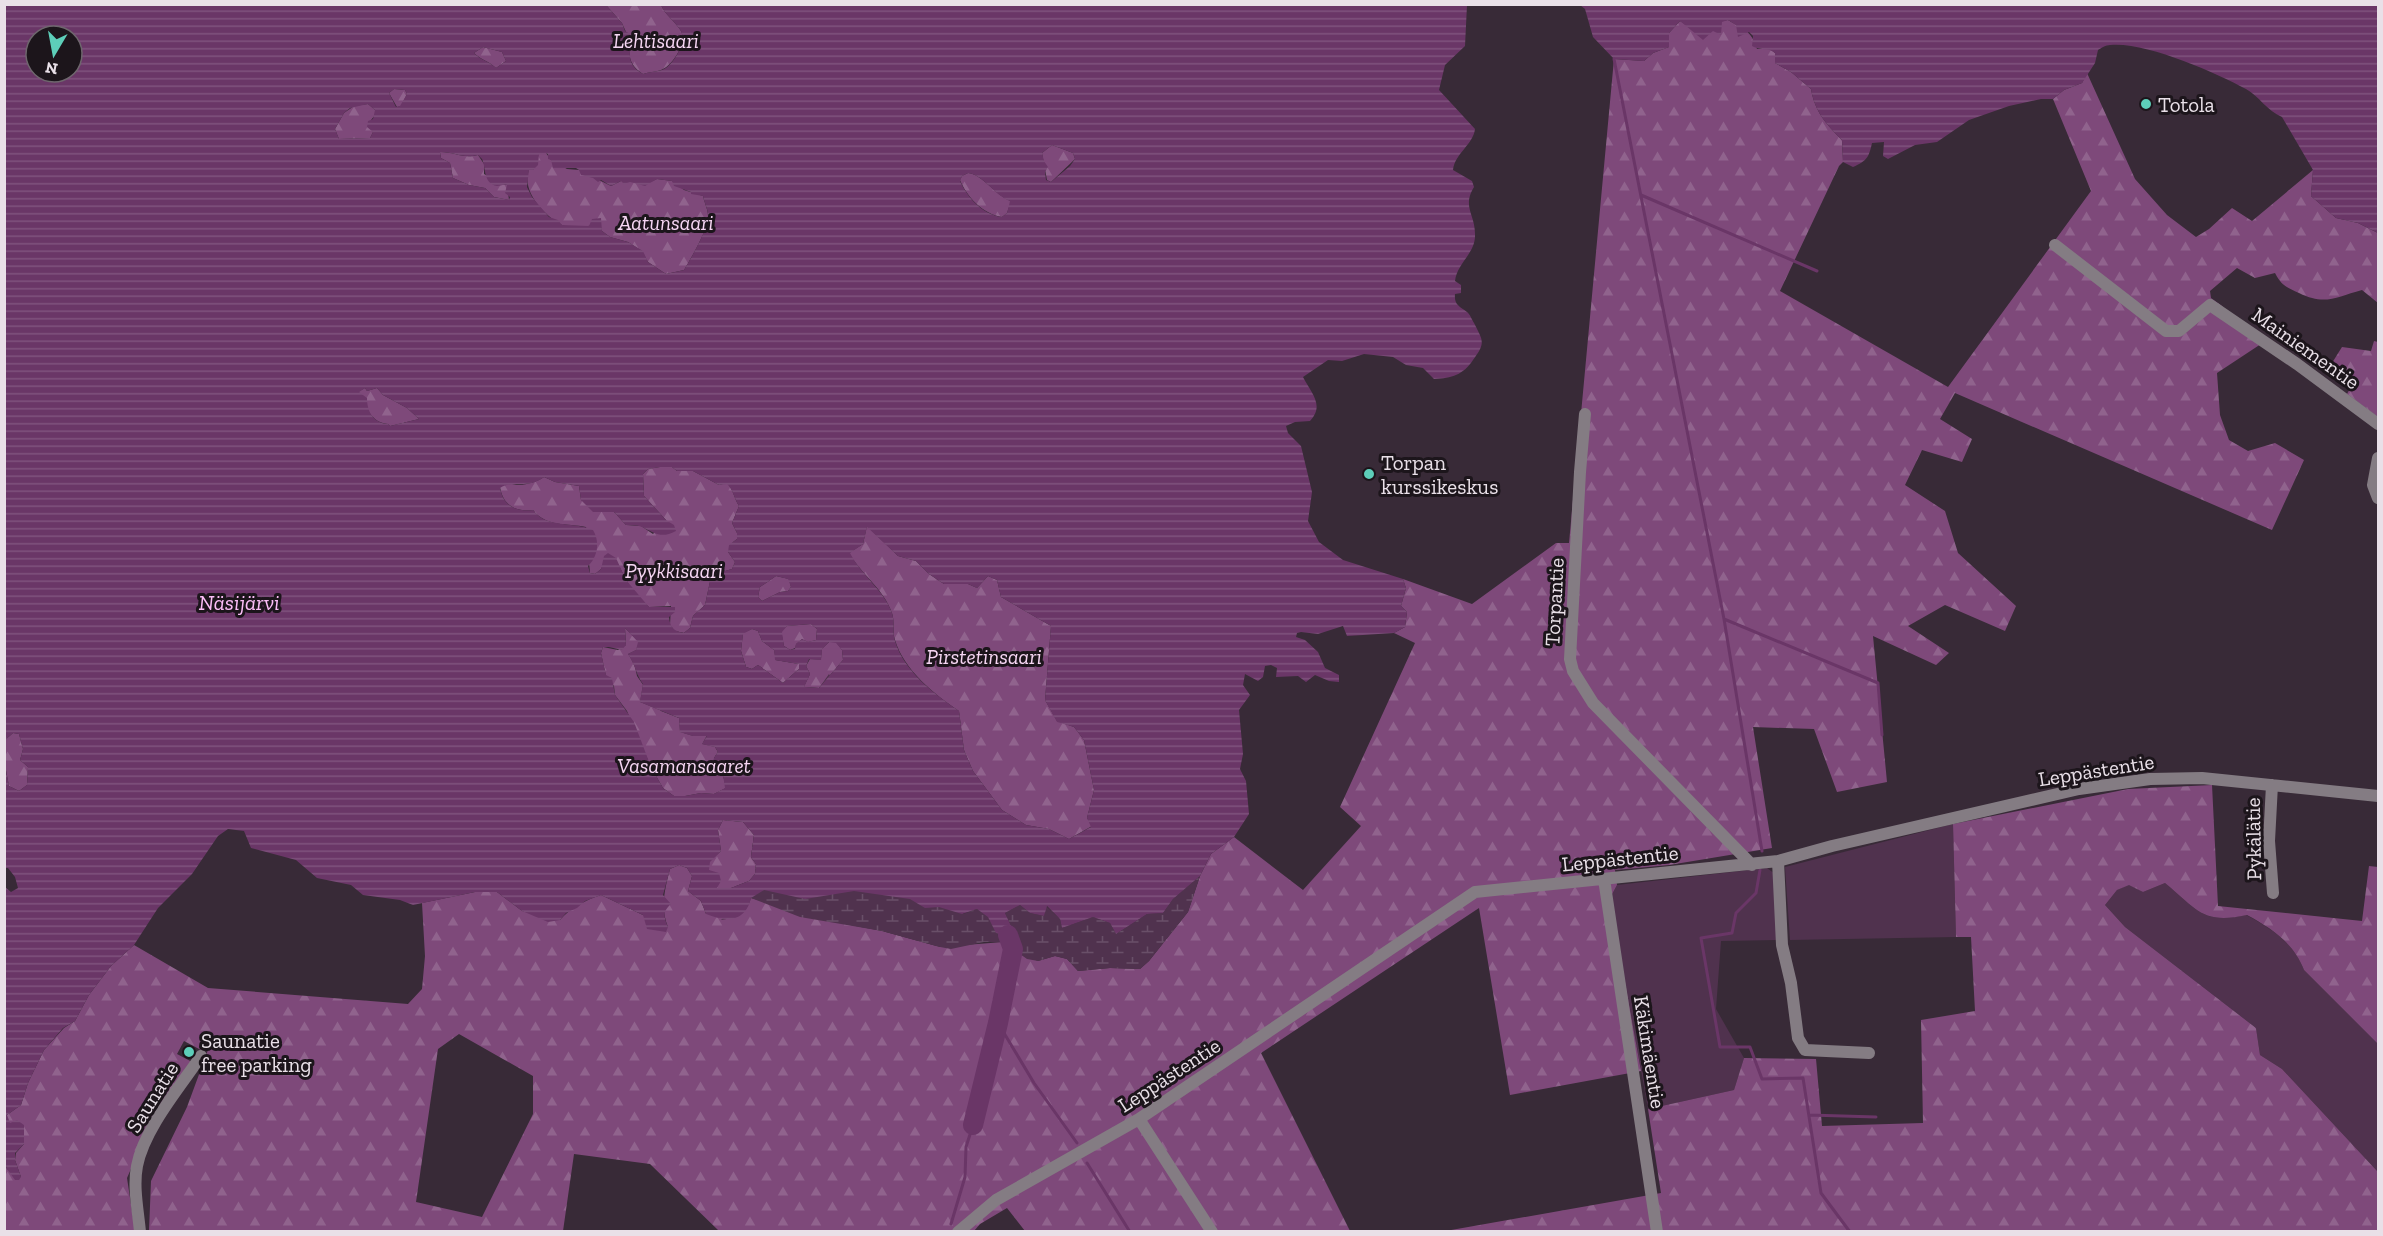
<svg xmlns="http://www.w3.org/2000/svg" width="2383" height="1236" viewBox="0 0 2383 1236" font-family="'Zilla Slab',serif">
  <defs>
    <pattern id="forest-firs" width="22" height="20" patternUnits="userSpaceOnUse" patternTransform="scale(1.5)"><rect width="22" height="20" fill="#7e497a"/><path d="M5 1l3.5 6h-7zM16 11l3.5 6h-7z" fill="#90638d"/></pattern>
    <pattern id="wetland-marsh" width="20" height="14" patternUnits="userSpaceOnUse" patternTransform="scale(1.5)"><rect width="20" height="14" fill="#50324e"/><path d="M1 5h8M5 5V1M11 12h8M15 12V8" fill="none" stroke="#694f68"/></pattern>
    <pattern id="water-rules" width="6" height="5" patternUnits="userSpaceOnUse" patternTransform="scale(1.5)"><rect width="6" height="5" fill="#6a3667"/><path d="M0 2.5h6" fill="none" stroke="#7f537d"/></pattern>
  </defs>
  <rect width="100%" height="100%" fill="#382a37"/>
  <path fill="#50324e" d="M1953 824 1956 937 1790 940 1785 867Z
    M1767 868 1775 874 1778 940 1721 941 1716 1009 1744 1058 1734 1090 1648 1109 1610 898 1617 885Z
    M2165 883C2197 909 2202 925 2246 915 2271 928 2294 943 2304 970L2378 1044V1172L2282 1069 2260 1055 2256 1028 2125 927 2105 905 2117 890 2129 884 2143 892Z"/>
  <path fill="url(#forest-firs)" fill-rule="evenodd" d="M606 5H661C665 15 675 21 681 31 687 42 673 66 661 70 655 72 649 72 643 74 631 67 627 56 631 43L622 23Z
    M1728 20C1744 30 1751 30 1757 49H1770L1775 53V63L1791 72 1811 89C1815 112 1826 124 1842 140L1843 162 1839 166 1780 291 1948 387 2091 191 2053 99 2064 90 2082 83 2087 73 2135 179 2167 215 2196 237 2209 229 2232 208 2252 221 2313 170 2311 196 2336 218 2358 223 2378 233V303L2362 290C2336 297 2325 306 2299 293 2286 287 2282 286 2275 273L2255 278 2237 268 2210 291 2211 298 2222 306 2229 315 2267 340 2217 373 2220 415 2229 440 2248 451 2275 443 2304 460 2272 530 1955 393 1940 419 1972 439 1962 462 1922 450 1905 485 1945 511 1958 553 2016 606 2005 631 1945 605 1908 626 1949 653 1936 665 1873 636 1887 782 1837 792 1814 729 1753 727 1772 848 1669 865 1615 870 1617 885 1610 898 1641 1071 1510 1095 1479 908 1261 1053 1350 1231H1025L1007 1208 980 1224 974 1231H719L650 1164 574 1154 563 1231H149L151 1181 187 1107 208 1050H201L184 1041 177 1054 194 1063 156 1111 127 1178 135 1231H5L4 1161 7 1169 21 1177 15 1160 16 1153 24 1144 7 1120V1115L21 1105 28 1083 44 1050 64 1028 75 1021 89 995 111 966 134 945 208 988 408 1004 422 989 425 956 422 903 475 892H497L522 911 560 920C570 908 586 900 601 895L668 927C660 908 665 888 670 869L679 865 687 868 692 876 688 891 701 901 706 914 751 898 845 924 882 931 940 947 1003 942 1017 952 1038 961 1055 956 1067 959 1078 971 1110 968 1140 969 1149 961 1188 912 1200 876 1211 854 1234 837 1303 890 1361 826 1340 807 1415 643 1394 633 1405 627 1407 612 1401 606 1406 588 1403 579 1472 604 1556 543H1569L1614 59 1644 61 1653 53 1669 47V33L1680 21 1688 26ZM459 1034 533 1076V1114L482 1217 416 1202 438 1049Z
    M483 47 502 52 506 61 496 68C489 61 481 60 474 53Z
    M394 89 405 90 407 94 401 106 397 107 389 93Z
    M368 104 375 110V115L371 120 373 132 370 138 339 139 335 129 344 113 354 106Z
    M1052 145 1073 153 1075 159 1051 182 1047 180 1042 153Z
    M440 152C455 152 463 159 478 155L484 164V174L501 184 507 185 509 200 494 197 485 188 469 185 453 178 450 163 441 158Z
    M539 153H546L551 160 567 169 579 170 611 186 621 181 648 183 657 179 672 181 684 190 703 196C704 202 708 209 708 216 708 230 691 258 684 270L666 274 648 262 642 251 628 242 610 237 602 231 600 223C590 226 572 230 562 225 545 216 521 192 529 170H533Z
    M968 173C984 175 994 195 1011 201L1007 213 1002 217C983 214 967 197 960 180L962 176Z
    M2374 341 2378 342V417L2347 394 2354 381 2332 363 2342 347 2371 351Z
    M365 388 367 391 377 388 383 395 407 408 419 419 390 426 388 424C371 423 365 405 358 392Z
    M660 467H672L677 471H693L719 485 727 483C733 489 734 498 739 506L732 523 737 533V539L733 542 728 552 735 562 732 569 725 571 718 565 713 567 705 605 693 616 690 628 684 633 675 631 670 625 671 606 649 607C641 599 632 591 627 581 620 570 619 560 608 554L601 569 595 574 590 573 586 527C567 523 546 527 533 510 515 512 503 505 500 487L508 483C519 487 534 484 544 477L555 482 579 486 581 500 606 511 614 512 626 525 641 526 653 534 666 520 644 496 643 474 648 469Z
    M867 526 898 556 916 561 929 574 944 584H968L977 588 988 576 997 580 1001 597 1051 626 1045 700 1057 721 1074 727 1084 740 1094 790 1087 818 1092 826 1069 839 1049 829 1026 825 1002 810 973 771 964 750 959 711C934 694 904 670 895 640 892 632 895 621 892 613 884 589 861 574 849 553L863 544Z
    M776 576 789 579 791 587 788 591 780 592 762 601 758 597 760 587Z
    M811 624 817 629 816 640 790 650 784 646 781 631 787 626Z
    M625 628 639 642 634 662 637 676 661 711 679 718 693 736 707 735 706 740 715 747 718 752 714 758 723 775 726 788 714 794 701 793 685 796H674L663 788 651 767 627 711 615 695 614 686 606 676 601 653 603 647 618 650 626 645Z
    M752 629 758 631 762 641 774 650 776 660 799 664V669L783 683 758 665 752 669 746 667 741 651 743 633Z
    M829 642H836L842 650 843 660 819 688 803 687 810 674 806 666 810 659Z
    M13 733 19 734 23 749 20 760 28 767 27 785 19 791 9 786 5 765 4 741Z
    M2212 785 2218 906 2362 921 2369 866 2378 867V1044L2304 970C2294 943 2271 928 2247 915 2202 925 2197 909 2165 883L2143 892 2129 885 2117 890 2105 905 2125 927 2256 1028 2260 1055 2282 1069 2378 1172V1231L1440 1232 1661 1193 1648 1109 1734 1090 1744 1058 1816 1059 1822 1126 1923 1123 1921 1020 1975 1011 1971 937H1956L1953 824 2128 789Z
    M723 820 743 822 754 835 751 857 756 864 755 874 749 881 731 888H717L709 870V862L721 851 718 830Z"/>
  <path fill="url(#wetland-marsh)" d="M705 605 726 653 723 658 726 664H734L737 661 736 656 741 651 746 667 752 669 758 665 783 683 799 669V664L775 660 784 646 790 650 795 649 796 644 802 639 808 642 816 640 829 642 822 649 821 660 809 659 806 666 810 674 804 687 819 688 829 674 963 914 977 909 1012 928 1005 913 1020 905 1030 913 1044 916 1046 906 1060 919 1062 928 1093 917 1110 923 1116 934 1147 914 1163 913 1173 899 1200 876 1188 912 1149 961 1140 969 1110 968 1078 971 1067 959 1055 956 1038 961 1027 959 1003 942H984L951 949 940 947 882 931 800 917 751 898C746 915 737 917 721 920L730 911 736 886 749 881 755 874 756 864 751 857 754 835 743 822 723 820 714 794 726 788 723 775 713 766 714 758 718 752 715 747 702 744 707 735 693 736 680 732 679 718 640 702 643 684C636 674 635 664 628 654L636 650 639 642 670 625 675 631 684 633 690 628 693 616Z"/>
  <path fill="url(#water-rules)" fill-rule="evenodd" d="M5 4 606 5 622 23 625 31 632 35C630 52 625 64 643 74 649 72 655 72 662 70 673 66 687 42 681 31 675 21 665 15 661 5H1467L1465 46 1445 65 1439 90 1475 129C1473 145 1455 153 1453 170L1472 181 1474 187C1462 207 1475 214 1475 234 1476 253 1457 263 1455 281L1461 285V293L1455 294C1454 305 1459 306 1467 312 1470 314 1472 320 1474 323 1483 341 1486 342 1473 360 1463 375 1452 378 1434 379L1423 368 1406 365 1393 357 1364 354 1342 361 1328 360 1303 377C1311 393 1325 405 1310 421L1295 422 1286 426 1288 433 1301 446 1312 492 1308 521 1319 542 1343 560 1403 579 1406 588 1401 606 1407 612 1405 627 1394 633 1347 636 1343 626 1318 634 1301 632 1297 633 1296 637 1305 640 1318 652 1325 668 1339 675V682L1329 681 1315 675 1306 682 1298 676 1276 677 1277 668 1271 665 1265 666 1263 677 1258 681 1245 674 1243 685 1250 695 1239 710 1243 754 1240 769 1246 781 1249 814 1234 837 1211 854 1200 876 1173 899 1163 913 1147 914 1116 934 1110 923 1093 917 1062 928 1060 919 1047 906 1044 916 1030 913 1020 905 1005 913 1012 928 1008 935 996 933 988 917 977 909 962 914 939 907 925 908 910 899 854 891 805 899 764 890 751 898C745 923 726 922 706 914L701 901 688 891 692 876 687 868 679 865 670 869 663 895 671 904C662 912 664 917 668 927L666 932 647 929 643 915 601 895 585 901 577 908 566 913 560 920 548 922 522 911 497 892H475L413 905 400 900 363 895 351 885 317 878 296 860 251 848 244 831 228 829 218 836 192 874 158 908 134 945 111 966 89 995 75 1021 63 1028 44 1050 28 1083 21 1105 7 1115 10 1123 17 1120 24 1125V1144L15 1153V1160L21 1177 19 1180H15L7 1169 4 1161 5 887 11 892 18 888 15 877 8 868H5V765L9 786 19 791 27 785 28 767 20 760 23 749 19 734 13 733 4 741ZM36 36H72V72H36ZM483 47 502 52 506 61 496 68C489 61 480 60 474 53ZM394 89 405 90 407 94 400 106 396 107 389 93ZM368 104 375 110 373 119 368 121 367 127 373 132 370 138 339 139 335 129 344 113 350 108ZM1052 145 1073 153 1075 159 1070 166 1051 182 1046 180 1045 172 1048 167 1044 161 1042 153ZM440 152C456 152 462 159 478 155L482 159C486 167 483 184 497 186 500 186 503 184 507 185L505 193 510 197 509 200 494 197 485 188 469 185 453 178 450 163 441 158ZM545 153 548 154V159L551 160 553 168H576L579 170 581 175 593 178 598 182 601 180 611 186 621 181 624 184 630 182 645 186 657 179 672 181 674 186 691 192V194L703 196C704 202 708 209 708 215 708 230 691 258 684 270L666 274 648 262 643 251 628 242 610 237 602 231 601 218 592 219 589 226 562 225 558 220 549 217 532 197 527 187 529 170H533L538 165 539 154ZM968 173C984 175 994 195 1010 201L1007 213 1002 217C983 215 967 197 960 181L962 176ZM365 388 367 391 377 388 383 395 407 408 419 419 390 426 388 424C373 423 367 411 367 398L359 392ZM660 467H672L677 471H693L719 485 727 484C733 489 734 498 739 506L732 523 737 533V539L729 545 728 552 735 562 732 569 725 571 718 565 713 567 705 605 693 616 690 628 684 633C674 631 670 628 669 617L675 612V607H649L626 580 616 558 608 553 604 556 601 569 595 574 590 573 588 566C598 557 600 541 593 530 573 521 547 529 533 510 515 512 503 505 500 488 514 479 527 490 544 477L555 482 579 486 581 500 593 512H614L626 525C631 525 637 525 642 527 655 533 661 539 676 531L674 525 666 520 644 496 643 474 648 469ZM867 527 898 556 916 561 929 574 944 584H968L977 588 988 576 997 580 1001 597 1051 626 1045 700 1057 722 1074 727 1084 740 1094 790 1087 818 1091 827 1069 839 1049 829 1026 825 1002 810 973 771 964 750 959 711C934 694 904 671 895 641 892 632 895 622 892 613 884 590 861 575 850 553L863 544ZM776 576 788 579 791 587 788 591 780 592 762 601 758 597 760 587ZM811 624 817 629 816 640 808 642 802 639 796 644 795 649 790 650 784 646 782 632 787 626ZM625 628 638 642 636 650 628 654C635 664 636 674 643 684L640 702 679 718 680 732 693 736H707L702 744 715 747 718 752 714 758 713 766 723 775 725 788 714 794 701 793 685 796H674L663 788 651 767 634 722 615 695 612 678 606 675 601 653 603 647H609L622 650 626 645ZM752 629 758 631 762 641 774 650 775 660 799 664V669L783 683 758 665 752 669 746 667 741 651 743 634ZM829 642 836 643 842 650 843 660 819 688 804 687 810 674 806 666 809 659 821 660 822 649ZM723 820 743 822 754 835 751 857 756 864 755 874 749 881 731 888H717L721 881 719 873 709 870 710 862 721 851 718 830Z
    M1580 5H2378V233L2358 223 2336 218 2311 196 2313 170 2282 117C2267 111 2259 96 2246 89 2215 72 2144 41 2110 45 2106 45 2101 48 2098 50L2095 63 2082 83 2064 90 2053 99H2041L2009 106 1969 120 1937 142 1915 145 1888 159 1883 156 1884 142 1872 143C1869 157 1867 161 1853 167L1843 162 1842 140C1826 124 1815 112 1811 89L1791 72 1775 63V53C1768 47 1760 51 1752 46L1753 36 1749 32 1738 37 1736 25 1728 20 1722 22 1721 35 1713 31 1703 40 1680 21 1669 33V47L1653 53 1644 61 1614 59 1593 37 1585 9Z"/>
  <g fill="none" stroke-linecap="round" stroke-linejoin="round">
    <path stroke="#6a3667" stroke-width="3" d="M1614 59 1724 619 1762 851
      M1641 195 1817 271
      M1724 619 1878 683 1882 735
      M1760 870 1756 893 1736 913 1732 933 1701 938 1720 1047H1750L1762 1079 1803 1078 1821 1193 1850 1232
      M998 1023 1034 1083 1077 1143
      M1809 1115 1876 1117
      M1087 1163 1130 1232
      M951 1224 965 1177 966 1147 973 1125"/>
    <path stroke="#6a3667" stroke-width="20" d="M973 1125 998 1023 1013 949 1008 935"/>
    <path stroke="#847c83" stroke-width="12" d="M2055 245 2166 331H2179L2210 305 2297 364 2378 424
      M1585 414 1580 472 1570 659 1573 671 1593 703 1752 865
      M2378 458 2373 485 2378 498
      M2272 785 2269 841 2273 893
      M1778 861 1782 945 1791 983 1798 1038 1805 1050 1869 1053
      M1604 879 1657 1232
      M1139 1119 1212 1232
      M140 1232C138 1210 133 1187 137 1166 144 1129 180 1087 201 1056
      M958 1232 996 1200 1139 1119 1475 892 1778 861 1832 846 2079 789 2150 779 2202 778 2378 796"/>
  </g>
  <g fill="#5dceb9" stroke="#1c151b" stroke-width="2">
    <circle cx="2146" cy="104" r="6"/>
    <circle cx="1369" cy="474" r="6"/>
    <circle cx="189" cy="1052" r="6"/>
  </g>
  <g text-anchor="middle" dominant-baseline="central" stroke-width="6" stroke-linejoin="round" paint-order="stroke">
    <g font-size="21" font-style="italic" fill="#f6d6f3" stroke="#1c151b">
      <text x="656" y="40">Lehtisaari</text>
      <text x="666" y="222">Aatunsaari</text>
      <text x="674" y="570">Pyykkisaari</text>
      <text x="984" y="656">Pirstetinsaari</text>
      <text x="684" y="765">Vasamansaaret</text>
    </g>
    <g font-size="21" fill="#e9e0e8" stroke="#1c151b" text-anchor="start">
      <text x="2158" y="104">Totola</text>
      <text x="1381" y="462">Torpan<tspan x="1381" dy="24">kurssikeskus</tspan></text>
      <text x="201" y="1040">Saunatie<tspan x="201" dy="24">free parking</tspan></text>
    </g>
    <g font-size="21" fill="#e9e0e8" stroke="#1c151b">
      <text transform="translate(2306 348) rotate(35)">Mainiementie</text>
      <text transform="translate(1554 602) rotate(-87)">Torpantie</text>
      <text transform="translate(2096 770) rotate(-9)">Leppästentie</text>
      <text transform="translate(2253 839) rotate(-91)">Pykälätie</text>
      <text transform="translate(1620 858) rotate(-6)">Leppästentie</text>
      <text transform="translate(1650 1052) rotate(81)">Käkimäentie</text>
      <text transform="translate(1169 1075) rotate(-33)">Leppästentie</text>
      <text transform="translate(152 1097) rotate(-58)">Saunatie</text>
    </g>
    <g font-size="22" font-style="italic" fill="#fcbdf7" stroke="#1c151b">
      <text x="239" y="602">Näsijärvi</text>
    </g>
  </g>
  <rect width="2383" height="1236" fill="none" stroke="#e9e0e8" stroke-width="12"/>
  <g transform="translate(54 54) rotate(190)"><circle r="28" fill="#1c151b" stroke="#6e666d" stroke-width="1.5"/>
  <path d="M0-4.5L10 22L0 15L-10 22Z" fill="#5dceb9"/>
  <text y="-9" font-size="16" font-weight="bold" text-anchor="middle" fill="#e9e0e8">N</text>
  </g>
</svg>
